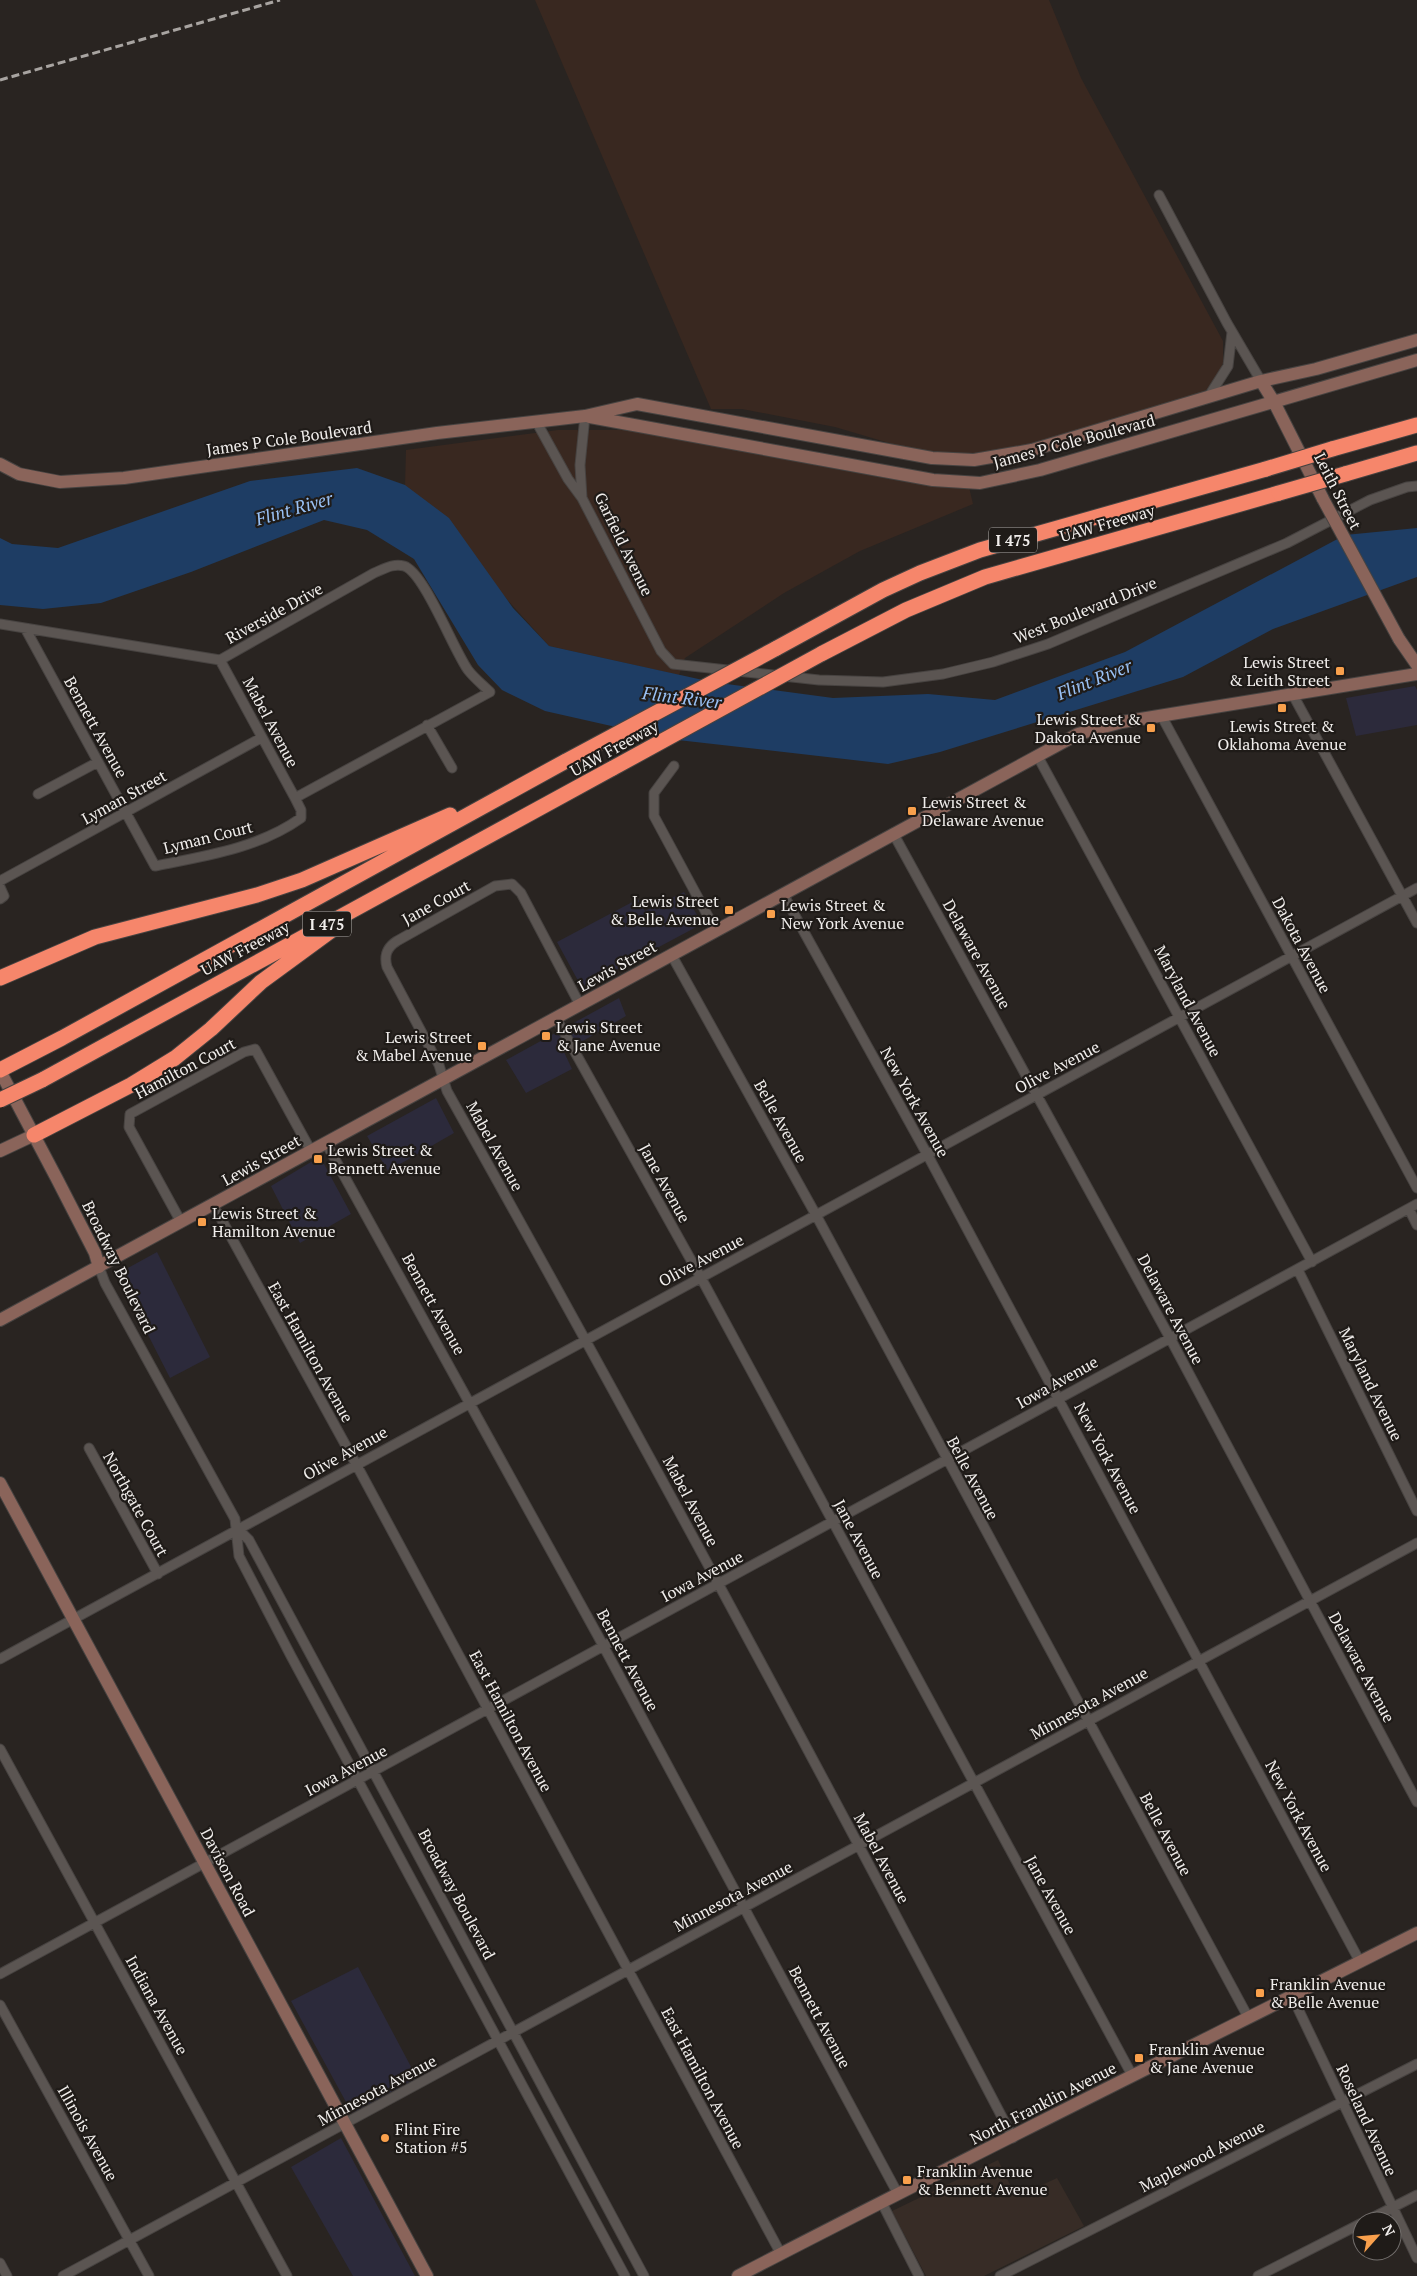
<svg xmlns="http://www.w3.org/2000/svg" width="1417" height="2276" viewBox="0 0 1417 2276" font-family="'PT Serif',serif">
  <rect width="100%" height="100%" fill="#292421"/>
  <path fill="#2c2a3b" d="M1415 686 1417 690V725L1356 736 1346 698Z
    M684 892 702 924 582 988 557 942 638 899 645 911Z
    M619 998 626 1016 564 1052 572 1069 526 1093 506 1060Z
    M436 1098 454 1133 388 1171 367 1136Z
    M311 1162 324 1164 351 1214 300 1243 271 1186Z
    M157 1252 210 1357 170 1378 117 1274Z
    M358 1967 417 2078 352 2113 291 2001Z
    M341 2138 415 2276H353L291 2167Z"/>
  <path fill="#392820" d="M535 0H1049L1081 78 1223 341V363L1217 378 1206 390 1200 393 1044 441 984 454H943L906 448 835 427 742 409H711Z
    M558 430H628L900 481 952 488 969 487 973 504 860 551 784 593 685 658 679 675 549 646 405 486 406 450Z"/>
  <path fill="#372c26" d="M998 2160 1016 2197 1057 2178 1084 2226 984 2276H926L892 2211Z"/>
  <path fill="#1e3d64" d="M357 468 405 485 449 518 513 608 549 646 712 682 833 698 928 694 995 700 1125 652 1345 535 1417 528V577L1273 629 1183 677 940 752 888 764 669 739 545 711 502 690 478 665 414 559 367 530 324 520 191 572 101 603 43 609 0 605V538L12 544 58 548 250 481Z"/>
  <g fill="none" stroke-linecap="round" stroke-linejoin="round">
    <defs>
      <path id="street" d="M1159 195 1227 323 1261 381
        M1209 396 1228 366 1232 332
        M585 416 580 465 582 498 661 651 673 664 819 680 883 682 943 674 993 662 1048 644 1287 543 1370 500 1407 487 1417 486
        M536 421 568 479 582 498
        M0 624 220 660 374 573C384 569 393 563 404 566 424 572 453 649 468 670 474 678 483 685 490 692L295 798
        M25 628 155 866C206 856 259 848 301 818V810L295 798 220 660
        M1293 695 1417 923
        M1161 715 1417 1188
        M427 725 452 768
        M1037 755 1312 1262
        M674 766 654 793V816L716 931
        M38 794 98 762
        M893 833 1170 1338 1417 1802
        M0 881 261 738
        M0 887 4 896 0 899
        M783 894 927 1154 1359 1960
        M671 954 816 1215 1248 2017
        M580 1005 521 893 512 884 495 886 397 941C386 948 384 956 387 967L439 1065 447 1091C641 1437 829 1786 1013 2138
        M556 1018 706 1287 1132 2075
        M326 1143 598 1636 898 2194
        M211 1205 219 1215 356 1464 781 2254
        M1409 1209 1417 1225
        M181 1222 129 1127 130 1114 244 1052 255 1049 311 1151
        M99 1267 105 1283 235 1519 239 1556 291 1656 625 2276
        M1298 1270 1417 1511
        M89 1448 158 1574
        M238 1529 249 1540 644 2276
        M0 1659 1417 888
        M0 1749 287 2276
        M0 1974 1417 1204
        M1291 1994 1417 2258
        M0 2005 149 2276
        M882 2203 919 2276
        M1366 2221 1417 2195
        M0 2263 7 2276
        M63 2276 1417 1543
        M1000 2276 1417 2064
        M1258 2276 1362 2223"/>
      <path id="secondary" d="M1261 381 1274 402 1323 499
        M590 417 933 480 980 483 1040 470 1417 360
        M0 464 19 474 60 482 124 478 437 433 585 416 637 404 932 458 974 460 1032 450 1261 381 1316 369 1417 340
        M1399 639 1417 665
        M0 1071 57 1179 95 1253 99 1267
        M0 1151 34 1135
        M0 1320 1078 734 1122 722 1417 674
        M0 1483 427 2276
        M738 2276C963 2159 1191 2047 1417 1933"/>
      <path id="highway" d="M1332 449 1417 425
        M1345 474 1417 453
        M775 649 883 590 920 573 980 550 1266 469
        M821 654 906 610 985 577 1279 493
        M0 978 95 937 257 895 302 880 450 815
        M0 1070 62 1038 566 761
        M42 1080 613 768
        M34 1135 131 1085 175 1058 211 1029 261 982 332 930"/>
    </defs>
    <use href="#street" stroke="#474341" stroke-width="11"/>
    <use href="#secondary" stroke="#474341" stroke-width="14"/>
    <use href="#highway" stroke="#474341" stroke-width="17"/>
    <use href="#street" stroke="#5b5552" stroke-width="9"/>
    <use href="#secondary" stroke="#8a645a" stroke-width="12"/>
    <use href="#highway" stroke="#f6866b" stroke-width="15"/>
    <path stroke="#a8a4a1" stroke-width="3" stroke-dasharray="8 4" stroke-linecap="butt" d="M0 80 280 0"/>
    <defs>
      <path id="secondary-bridge" d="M1323 499 1399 639"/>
      <path id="highway-bridge" d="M1266 469 1332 449
        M1279 493 1345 474
        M566 761 775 649
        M613 768 821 654
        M0 1100 42 1080"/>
    </defs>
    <use href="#secondary-bridge" stroke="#474341" stroke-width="14" stroke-linecap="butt"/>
    <use href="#highway-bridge" stroke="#474341" stroke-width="17" stroke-linecap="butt"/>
    <use href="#secondary-bridge" stroke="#8a645a" stroke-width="12"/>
    <use href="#highway-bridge" stroke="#f6866b" stroke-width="15"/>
  </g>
  <g fill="#f9a04c" stroke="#1f1b18" stroke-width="2">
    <rect x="1335" y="666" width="10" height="10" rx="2.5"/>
    <rect x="1277" y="703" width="10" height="10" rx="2.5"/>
    <rect x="1146" y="723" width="10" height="10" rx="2.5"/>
    <rect x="907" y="806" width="10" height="10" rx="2.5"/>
    <rect x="724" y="905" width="10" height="10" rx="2.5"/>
    <rect x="766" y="909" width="10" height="10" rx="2.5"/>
    <rect x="541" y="1031" width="10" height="10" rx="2.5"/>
    <rect x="477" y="1041" width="10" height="10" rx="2.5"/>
    <rect x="313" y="1154" width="10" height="10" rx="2.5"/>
    <rect x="197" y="1217" width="10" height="10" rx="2.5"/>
    <rect x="1255" y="1988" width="10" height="10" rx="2.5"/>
    <rect x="1134" y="2053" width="10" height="10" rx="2.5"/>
    <circle cx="385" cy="2138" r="5"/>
    <rect x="902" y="2175" width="10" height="10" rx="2.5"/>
  </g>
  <g text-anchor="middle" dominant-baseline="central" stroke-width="4.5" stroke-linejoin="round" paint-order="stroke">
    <g fill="#1f1b18" stroke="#b2afac" stroke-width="1">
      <rect x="989" y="527.5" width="48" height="25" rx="4"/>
      <rect x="303" y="911.5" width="48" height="25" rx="4"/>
    </g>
    <g font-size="15" font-weight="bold" fill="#f1eeec">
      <text x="1013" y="540">I 475</text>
      <text x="327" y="924">I 475</text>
    </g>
    <g font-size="16" fill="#f1eeec" stroke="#1f1b18">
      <text transform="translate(289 438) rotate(-8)">James P Cole Boulevard</text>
      <text transform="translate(1074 441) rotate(-15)">James P Cole Boulevard</text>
      <text transform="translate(1338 491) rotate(63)">Leith Street</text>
      <text transform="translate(1107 523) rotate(-16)">UAW Freeway</text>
      <text transform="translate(624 544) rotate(64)">Garfield Avenue</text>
      <text transform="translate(1085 610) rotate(-22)">West Boulevard Drive</text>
      <text transform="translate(274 613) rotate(-29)">Riverside Drive</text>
      <text transform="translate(271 722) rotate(62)">Mabel Avenue</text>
      <text transform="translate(96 727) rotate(61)">Bennett Avenue</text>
      <text transform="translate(614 748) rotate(-29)">UAW Freeway</text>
      <text transform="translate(124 797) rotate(-29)">Lyman Street</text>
      <text transform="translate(208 837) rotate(-14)">Lyman Court</text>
      <text transform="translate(436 902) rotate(-29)">Jane Court</text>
      <text transform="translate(1302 945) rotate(62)">Dakota Avenue</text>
      <text transform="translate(245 948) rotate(-28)">UAW Freeway</text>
      <text transform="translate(977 954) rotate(61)">Delaware Avenue</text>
      <text transform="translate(617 966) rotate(-29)">Lewis Street</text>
      <text transform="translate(1188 1001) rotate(62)">Maryland Avenue</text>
      <text transform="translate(1057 1067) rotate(-28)">Olive Avenue</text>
      <text transform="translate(185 1068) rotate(-28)">Hamilton Court</text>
      <text transform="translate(915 1102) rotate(61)">New York Avenue</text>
      <text transform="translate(781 1121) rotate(61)">Belle Avenue</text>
      <text transform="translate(495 1146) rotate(61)">Mabel Avenue</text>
      <text transform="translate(261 1160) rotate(-29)">Lewis Street</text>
      <text transform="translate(665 1183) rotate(61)">Jane Avenue</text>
      <text transform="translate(701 1260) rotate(-28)">Olive Avenue</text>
      <text transform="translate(119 1267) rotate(64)">Broadway Boulevard</text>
      <text transform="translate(434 1304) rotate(61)">Bennett Avenue</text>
      <text transform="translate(1171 1309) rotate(62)">Delaware Avenue</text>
      <text transform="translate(311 1352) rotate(61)">East Hamilton Avenue</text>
      <text transform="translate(1057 1382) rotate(-29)">Iowa Avenue</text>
      <text transform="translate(1371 1384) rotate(64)">Maryland Avenue</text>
      <text transform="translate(345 1453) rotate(-29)">Olive Avenue</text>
      <text transform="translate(1108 1458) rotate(62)">New York Avenue</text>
      <text transform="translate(973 1478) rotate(62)">Belle Avenue</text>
      <text transform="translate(691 1501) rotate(62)">Mabel Avenue</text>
      <text transform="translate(136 1504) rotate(61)">Northgate Court</text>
      <text transform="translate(859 1539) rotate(62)">Jane Avenue</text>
      <text transform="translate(702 1576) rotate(-28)">Iowa Avenue</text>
      <text transform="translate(628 1660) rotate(62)">Bennett Avenue</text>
      <text transform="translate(1362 1667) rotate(62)">Delaware Avenue</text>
      <text transform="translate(1089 1703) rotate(-29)">Minnesota Avenue</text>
      <text transform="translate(511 1721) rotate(62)">East Hamilton Avenue</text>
      <text transform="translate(346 1770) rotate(-28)">Iowa Avenue</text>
      <text transform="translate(1299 1816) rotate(62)">New York Avenue</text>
      <text transform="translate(1166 1834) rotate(62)">Belle Avenue</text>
      <text transform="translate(882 1858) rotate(62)">Mabel Avenue</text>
      <text transform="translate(228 1872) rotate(62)">Davison Road</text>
      <text transform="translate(457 1894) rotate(62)">Broadway Boulevard</text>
      <text transform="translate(1051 1895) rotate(61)">Jane Avenue</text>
      <text transform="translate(733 1896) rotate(-28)">Minnesota Avenue</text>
      <text transform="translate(157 2005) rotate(61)">Indiana Avenue</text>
      <text transform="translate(820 2017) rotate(62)">Bennett Avenue</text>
      <text transform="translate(703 2078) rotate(62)">East Hamilton Avenue</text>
      <text transform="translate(377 2090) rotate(-28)">Minnesota Avenue</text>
      <text transform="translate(1043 2103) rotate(-27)">North Franklin Avenue</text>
      <text transform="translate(1367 2120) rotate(65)">Roseland Avenue</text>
      <text transform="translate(88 2133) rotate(61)">Illinois Avenue</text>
      <text transform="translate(1202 2156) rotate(-27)">Maplewood Avenue</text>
    </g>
    <g font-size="16" fill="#f1eeec" stroke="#1f1b18" text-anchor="start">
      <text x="1330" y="662" text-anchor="end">Lewis Street<tspan x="1330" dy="18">&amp; Leith Street</tspan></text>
      <text x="1141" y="719" text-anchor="end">Lewis Street &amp;<tspan x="1141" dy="18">Dakota Avenue</tspan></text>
      <text x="1282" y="726" text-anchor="middle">Lewis Street &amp;<tspan x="1282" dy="18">Oklahoma Avenue</tspan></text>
      <text x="922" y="802">Lewis Street &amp;<tspan x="922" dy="18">Delaware Avenue</tspan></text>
      <text x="719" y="901" text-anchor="end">Lewis Street<tspan x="719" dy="18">&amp; Belle Avenue</tspan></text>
      <text x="781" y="905">Lewis Street &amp;<tspan x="781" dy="18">New York Avenue</tspan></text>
      <text x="556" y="1027">Lewis Street<tspan x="556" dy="18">&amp; Jane Avenue</tspan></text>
      <text x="472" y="1037" text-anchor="end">Lewis Street<tspan x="472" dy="18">&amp; Mabel Avenue</tspan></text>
      <text x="328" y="1150">Lewis Street &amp;<tspan x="328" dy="18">Bennett Avenue</tspan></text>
      <text x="212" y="1213">Lewis Street &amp;<tspan x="212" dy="18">Hamilton Avenue</tspan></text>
      <text x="1270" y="1984">Franklin Avenue<tspan x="1270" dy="18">&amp; Belle Avenue</tspan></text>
      <text x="1149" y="2049">Franklin Avenue<tspan x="1149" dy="18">&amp; Jane Avenue</tspan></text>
      <text x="395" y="2129">Flint Fire<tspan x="395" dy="18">Station #5</tspan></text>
      <text x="917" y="2171">Franklin Avenue<tspan x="917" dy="18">&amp; Bennett Avenue</tspan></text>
    </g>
    <g font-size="18" font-style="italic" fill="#99c1f5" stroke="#1f1b18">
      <text transform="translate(294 508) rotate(-16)">Flint River</text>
      <text transform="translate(1094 679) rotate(-22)">Flint River</text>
      <text transform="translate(682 697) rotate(7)">Flint River</text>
    </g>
  </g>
  <g transform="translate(1377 2236) rotate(63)"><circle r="24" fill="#1f1b18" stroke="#736f6d"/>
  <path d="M0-4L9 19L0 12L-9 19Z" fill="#f9a04c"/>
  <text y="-8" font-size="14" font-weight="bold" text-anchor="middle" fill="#f1eeec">N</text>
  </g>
</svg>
